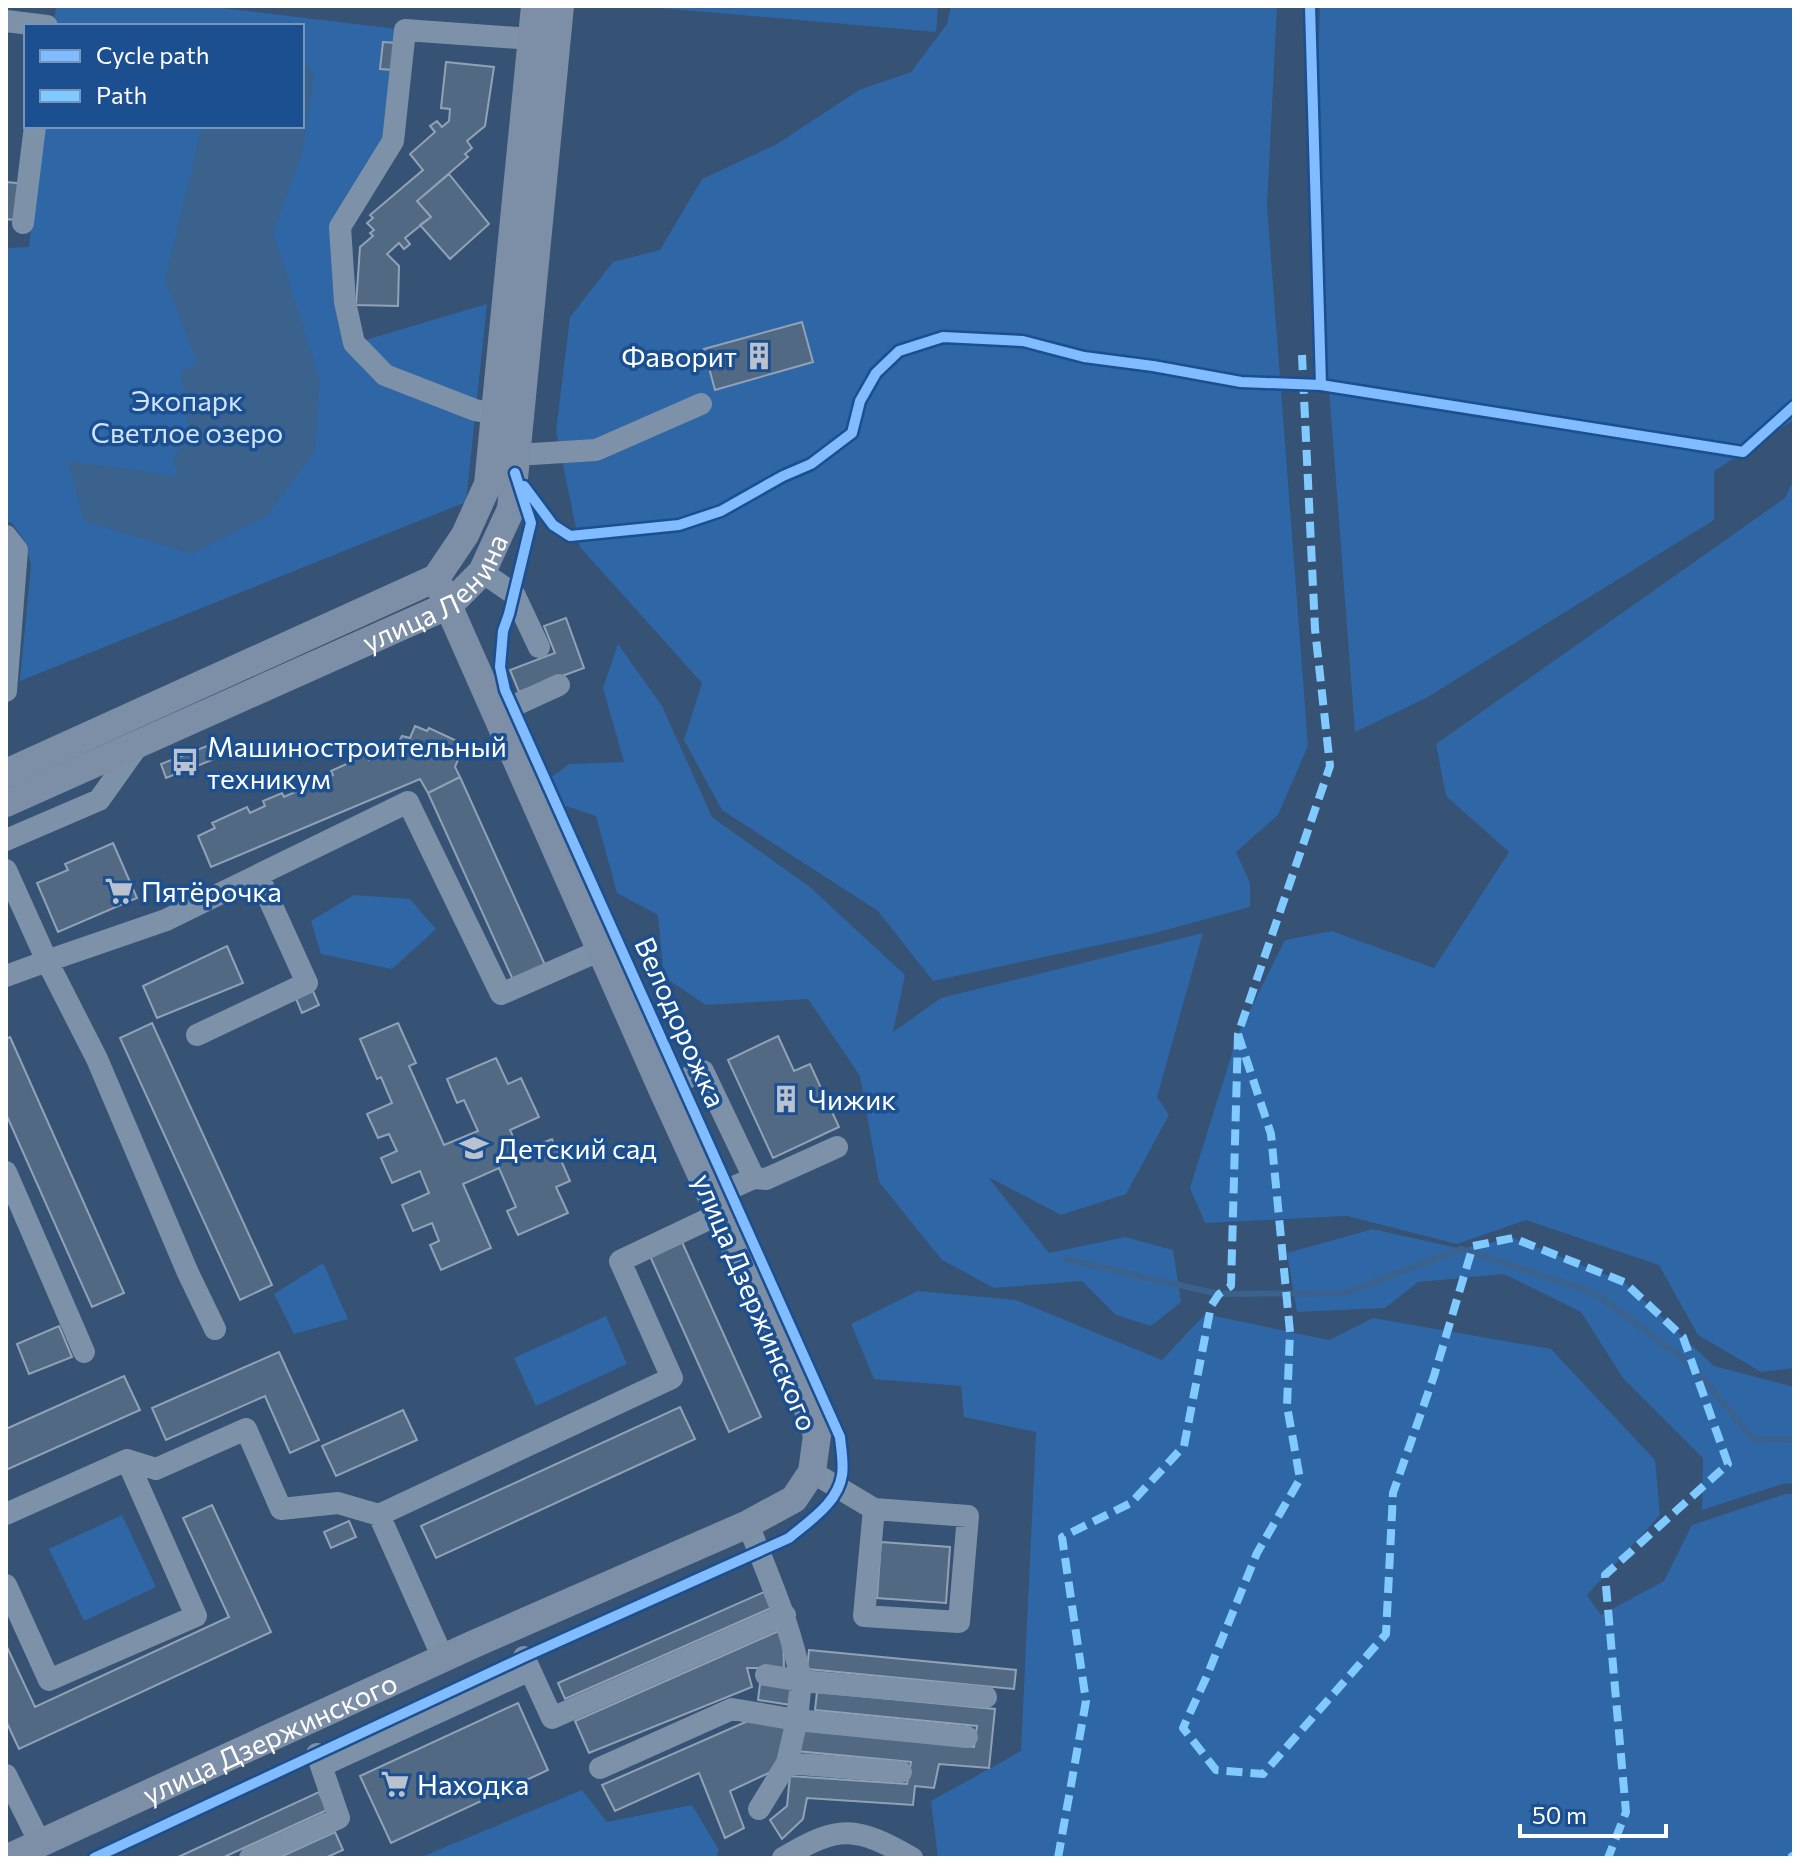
<svg xmlns="http://www.w3.org/2000/svg" width="1800" height="1864" viewBox="0 0 1800 1864" font-family="Commissioner,sans-serif">
  <rect width="100%" height="100%" fill="#365274"/>
  <path fill="#2f66a5" d="M56 6H206L405 30 393 141 340 227 355 343 487 304 466 502 20 681 31 565 25 542 12 523 6 522V248L29 247 43 126H302V26H54Z
    M637 6H938L936 32Z
    M951 6H1277L1267 206 1308 746 1278 815 1236 852 1250 883V907L1155 933 933 981 878 911 722 810 684 740 702 683 580 547 556 431 570 317 613 262 660 250 702 179 777 144 859 90 911 72 947 24Z
    M1320 6H1794V420L1714 471V520L1426 698 1355 732 1314 190Z
    M1794 479V1368L1761 1372 1698 1335 1659 1265 1526 1220 1457 1244 1347 1216 1205 1223 1190 1188 1238 1034 1285 940 1332 931 1434 968 1509 852 1446 796 1436 744 1785 498Z
    M618 644 662 706 712 817 810 887 905 975 893 1032 941 998 1203 933 1157 1097 1169 1115 1126 1194 1061 1215 988 1177 1049 1253 1125 1237 1173 1250 1181 1302 1151 1326 1116 1315 1082 1281 994 1288 942 1260 879 1182 860 1076 808 999 706 1005 664 977 658 915 617 893 596 816 560 804 549 779 569 764 624 762 603 688Z
    M354 895 410 899 436 929 392 969 321 954 311 921Z
    M1373 1229 1461 1249 1513 1238 1624 1282 1714 1366 1794 1387V1483L1782 1484 1702 1510 1703 1458 1623 1378 1581 1312 1504 1274 1418 1282 1385 1308 1297 1312 1287 1253Z
    M323 1263 348 1319 294 1334 274 1294Z
    M918 1291 1016 1300 1162 1360 1205 1314 1329 1340 1373 1318 1551 1349 1655 1460 1660 1515 1587 1595 1601 1615 1664 1581 1692 1525 1785 1494H1794V1858H938L931 1801 1021 1751 1036 1432 964 1417 961 1386 874 1379 851 1324Z
    M606 1316 627 1364 536 1406 514 1358Z
    M122 1515 156 1587 84 1621 49 1549Z
    M582 1790 607 1822 692 1805 719 1850 716 1858H419Z"/>
  <path fill="#3b618d" d="M304 60 314 76 302 153 273 233 320 380 315 451 268 515 192 554 84 521 68 461 177 476 173 459 189 429 181 372 197 362 165 280 202 126H302V61Z"/>
  <g fill="none" stroke-linecap="round" stroke-linejoin="round">
    <path stroke="#3b618d" stroke-width="6" d="M1065 1259 1219 1294 1345 1293 1461 1249 1595 1293 1693 1366 1753 1439 1794 1440"/>
  </g>
  <path fill="#526984" stroke="#92a2b6" stroke-width="2" d="M383 42 397 43 394 70 380 69Z
    M446 62 494 67 485 126 467 141 472 148 465 154 468 157 417 201 431 217 405 238 410 244 404 249 399 243 387 254 399 266 398 306 356 305 360 247 373 236 370 233 374 230 367 223 373 218 370 215 423 170 410 154 435 132 430 126 437 121 442 127 449 121 450 109 441 108Z
    M449 174 489 224 450 259 420 225 431 217 417 201Z
    M6 182 27 184 23 221 6 219Z
    M802 322 813 362 715 390 704 349Z
    M566 618 584 668 519 692 510 670 555 653 544 626Z
    M415 726 427 731 429 728 459 742 454 755 459 757 455 767 460 777 428 793 420 779 211 867 198 836 215 828 212 823 247 807 250 813 265 806 263 801 282 793 284 797 302 789 300 784 315 777 317 782 333 775 331 771 366 755 369 760 396 747 402 736 410 738Z
    M207 746 212 760 166 778 161 764Z
    M460 777 545 965 513 980 428 793Z
    M113 843 137 898 58 932 37 883 68 870 65 864Z
    M227 946 243 983 157 1018 143 986Z
    M306 975 319 1005 302 1013 289 982Z
    M152 1023 272 1285 240 1300 120 1038Z
    M398 1023 416 1063 409 1066 444 1145 478 1131 464 1100 457 1103 447 1079 496 1058 508 1084 521 1078 539 1117 510 1130 520 1152 552 1139 570 1181 556 1187 568 1213 518 1235 507 1211 516 1207 499 1168 463 1184 491 1248 441 1270 430 1245 439 1241 432 1223 413 1231 402 1205 429 1193 420 1171 392 1183 381 1158 397 1151 389 1134 378 1138 367 1114 392 1103 381 1077 377 1079 360 1039Z
    M778 1036 794 1071 810 1064 839 1127 773 1158 728 1060Z
    M10 1037 124 1293 92 1307 6 1114V1039Z
    M682 1242 761 1417 729 1432 650 1256Z
    M59 1326 72 1357 29 1374 17 1344Z
    M279 1352 319 1440 290 1453 265 1396 166 1440 152 1408Z
    M124 1376 140 1410 6 1470V1429Z
    M680 1407 695 1439 436 1558 421 1526Z
    M403 1410 417 1440 336 1476 322 1446Z
    M212 1505 271 1632 19 1749 6 1721V1645L35 1707 229 1617 183 1518Z
    M349 1521 356 1537 331 1548 324 1532Z
    M881 1542 950 1547 946 1603 877 1598Z
    M764 1592 771 1608 565 1699 558 1683Z
    M783 1629 784 1668H747L752 1687 589 1753 575 1721Z
    M809 1650 1016 1670 1014 1689 807 1669Z
    M760 1684 793 1688 791 1705 758 1700Z
    M817 1692 995 1709 989 1768 939 1764 934 1788 915 1786 913 1805 807 1798 803 1819 782 1839 770 1820 787 1806 790 1776 907 1784 911 1762 796 1751 800 1730 974 1747 977 1726 815 1710Z
    M518 1703 548 1770 391 1843 360 1776Z
    M750 1720 787 1725 775 1770 730 1791 744 1828 725 1838 699 1773 615 1811 602 1785Z
    M319 1792 327 1810 222 1858H176Z
    M335 1832 343 1850 325 1858H278Z"/>
  <g fill="none" stroke-linecap="round" stroke-linejoin="round">
    <path stroke="#7d92a8" stroke-width="22" d="M6 21 47 26
      M23 223 35 126
      M496 414 475 410 385 375 354 343 345 302 340 227 393 141 405 30 532 39
      M516 455 596 450 701 404
      M6 536 17 550 6 691
      M482 572 514 594 539 647
      M496 714 559 685
      M6 840 99 800 139 744
      M6 870 47 961 6 976
      M197 1035 307 983 258 875
      M662 1089 703 1071 754 1178 711 1197
      M6 1172 84 1352
      M754 1178 766 1179 837 1147
      M215 1329 188 1273 97 1059 47 961 166 920 408 802 501 994 601 950
      M812 1472 874 1509 968 1516 959 1622 864 1616 874 1509
      M6 1514 127 1460
      M379 1515 672 1378 620 1261 719 1214
      M748 1524C768 1576 791 1625 801 1681L986 1697
      M6 1585 49 1680 196 1616 127 1460 156 1469 246 1429 281 1509 338 1503 379 1515 443 1658
      M524 1657 552 1718 785 1615
      M766 1675 801 1681 797 1720 967 1737
      M321 1766 530 1670
      M600 1768 732 1709 797 1720 787 1763 901 1772
      M6 1775 40 1843
      M759 1809 787 1763
      M250 1858 339 1818 317 1754
      M783 1858C839 1824 856 1826 912 1858"/>
    <g stroke="#7d8ea7" stroke-width="28">
      <path d="M6 773 436 578 465 535 488 484 535 6"/>
      <path id="s1" d="M6 803 449 605 482 572 511 509 560 6"/>
      <path id="s2" d="M8 1858 474 1644 748 1524 794 1499 812 1472 817 1435 807 1407 662 1089 436 578"/>
    </g>
    <path stroke="#80caff" stroke-width="8" stroke-dasharray="16 8" stroke-linecap="butt" d="M1238 1034 1271 1134 1290 1332 1287 1406 1300 1479 1257 1553 1206 1678 1183 1728 1216 1770 1263 1774 1386 1634 1393 1493 1434 1376 1473 1246 1513 1238 1624 1282 1683 1337 1728 1464 1605 1575 1626 1812 1608 1858
      M1058 1858 1086 1701 1062 1537 1131 1503 1184 1446 1211 1306 1219 1294 1231 1286 1238 1034 1330 766 1315 629 1302 355
      M1790 1858 1794 1855"/>
    <defs>
      <path id="cycleway" d="M1310 6 1321 385 1743 452 1794 406
        M524 486 553 525 570 536 679 525 721 511 783 476 811 464 852 433 860 401 876 373 899 351 943 337 1023 341 1084 357 1153 366 1241 382 1321 385
        M94 1858 524 1657 789 1538C809 1521 838 1503 842 1475 844 1464 841 1448 840 1437L505 690 500 667 503 631 509 614 531 523 515 473"/>
    </defs>
    <use href="#cycleway" stroke="#1b4f8f" stroke-width="15"/>
    <use href="#cycleway" stroke="#80bcff" stroke-width="10"/>
  </g>
  <defs>
    <symbol id="building-bare" viewBox="-9 -9 18 18"><path d="M-4-6H4V6H1V3H-1V6H-4ZM-2.5-4.3h1.7v1.8h-1.7ZM.8-4.3h1.7v1.8H.8ZM-2.5-1h1.7V.8h-1.7ZM.8-1h1.7V.8H.8Z" fill="#b9c2ce" stroke="#1b4f8f" stroke-width="2.5" paint-order="stroke"/></symbol>
    <symbol id="bus-bare" viewBox="-9 -9 18 18"><path d="M-5-6H5V4H4V6H2V4H-2V6H-4V4H-5ZM-3.5-4V0h7V-4ZM-3.5 1.2v1.5H-2V1.2ZM2 1.2v1.5H3.5V1.2Z" fill="#b9c2ce" stroke="#1b4f8f" stroke-width="2.5" paint-order="stroke"/></symbol>
    <symbol id="supermarket-bare" viewBox="-9 -9 18 18"><path d="M-6-5.5h2.5l.6 2H6L4.5 2H-2.5L-4.4-4H-6ZM-1.5 3.2a1.3 1.3 0 1 0 .1 0ZM3 3.2a1.3 1.3 0 1 0 .1 0Z" fill="#b9c2ce" stroke="#1b4f8f" stroke-width="2.5" paint-order="stroke"/></symbol>
    <symbol id="school-bare" viewBox="-9 -9 18 18"><path d="M0-5L7-2L0 1L-7-2ZM-4 1L0 2.5L4 1V4Q0 6-4 4Z" fill="#b9c2ce" stroke="#1b4f8f" stroke-width="2.5" paint-order="stroke"/></symbol>
  </defs>
  <g fill-rule="evenodd">
    <use href="#building-bare" x="739" y="336" width="40" height="40"/>
    <use href="#bus-bare" x="165" y="742" width="40" height="40"/>
    <use href="#supermarket-bare" x="99" y="871" width="40" height="40"/>
    <use href="#building-bare" x="766" y="1079" width="40" height="40"/>
    <use href="#school-bare" x="454" y="1128" width="40" height="40"/>
    <use href="#supermarket-bare" x="375" y="1764" width="40" height="40"/>
  </g>
  <g text-anchor="middle" dominant-baseline="central" stroke-width="7" stroke-linejoin="round" paint-order="stroke">
    <g font-size="28" fill="#fff" stroke="#1b4f8f" text-anchor="start">
      <text x="737" y="356" text-anchor="end">Фаворит</text>
      <text x="207" y="746">Машиностроительный<tspan x="207" dy="32">техникум</tspan></text>
      <text x="141" y="891">Пятёрочка</text>
      <text x="808" y="1099">Чижик</text>
      <text x="496" y="1148">Детский сад</text>
      <text x="417" y="1784">Находка</text>
    </g>
    <g font-size="28" fill="#cfe3fa" stroke="#1b4f8f">
      <text x="187" y="400">Экопарк<tspan x="187" dy="32">Светлое озеро</tspan></text>
    </g>
    <g font-size="28" fill="#fff" stroke="#1b4f8f">
      <text stroke="none"><textPath href="#s1" startOffset="482">улица Ленина</textPath></text>
      <text transform="translate(681 1022) rotate(66)">Велодорожка</text>
      <text transform="translate(756 1302) rotate(67)">улица Дзержинского</text>
      <text stroke="none"><textPath href="#s2" startOffset="288">улица Дзержинского</textPath></text>
    </g>
  </g>
  <rect width="1800" height="1864" fill="none" stroke="#ffffff" stroke-width="16"/>
  <rect x="24" y="24" width="280" height="104" fill="#1b4f8f" stroke="#7695bc" stroke-width="2"/>
  <rect x="40" y="50" width="40" height="12" fill="#80bcff" stroke="#7695bc" stroke-width="2"/>
  <text x="96" y="64" font-size="24" fill="#ffffff">Cycle path</text>
  <rect x="40" y="90" width="40" height="12" fill="#80caff" stroke="#7695bc" stroke-width="2"/>
  <text x="96" y="104" font-size="24" fill="#ffffff">Path</text>
  <path d="M1520 1824v12h146v-12" fill="none" stroke="#ffffff" stroke-width="4"/>
  <text x="1532" y="1824" font-size="24" fill="#ffffff" stroke="#1b4f8f" stroke-width="6" paint-order="stroke">50 m</text>
</svg>
